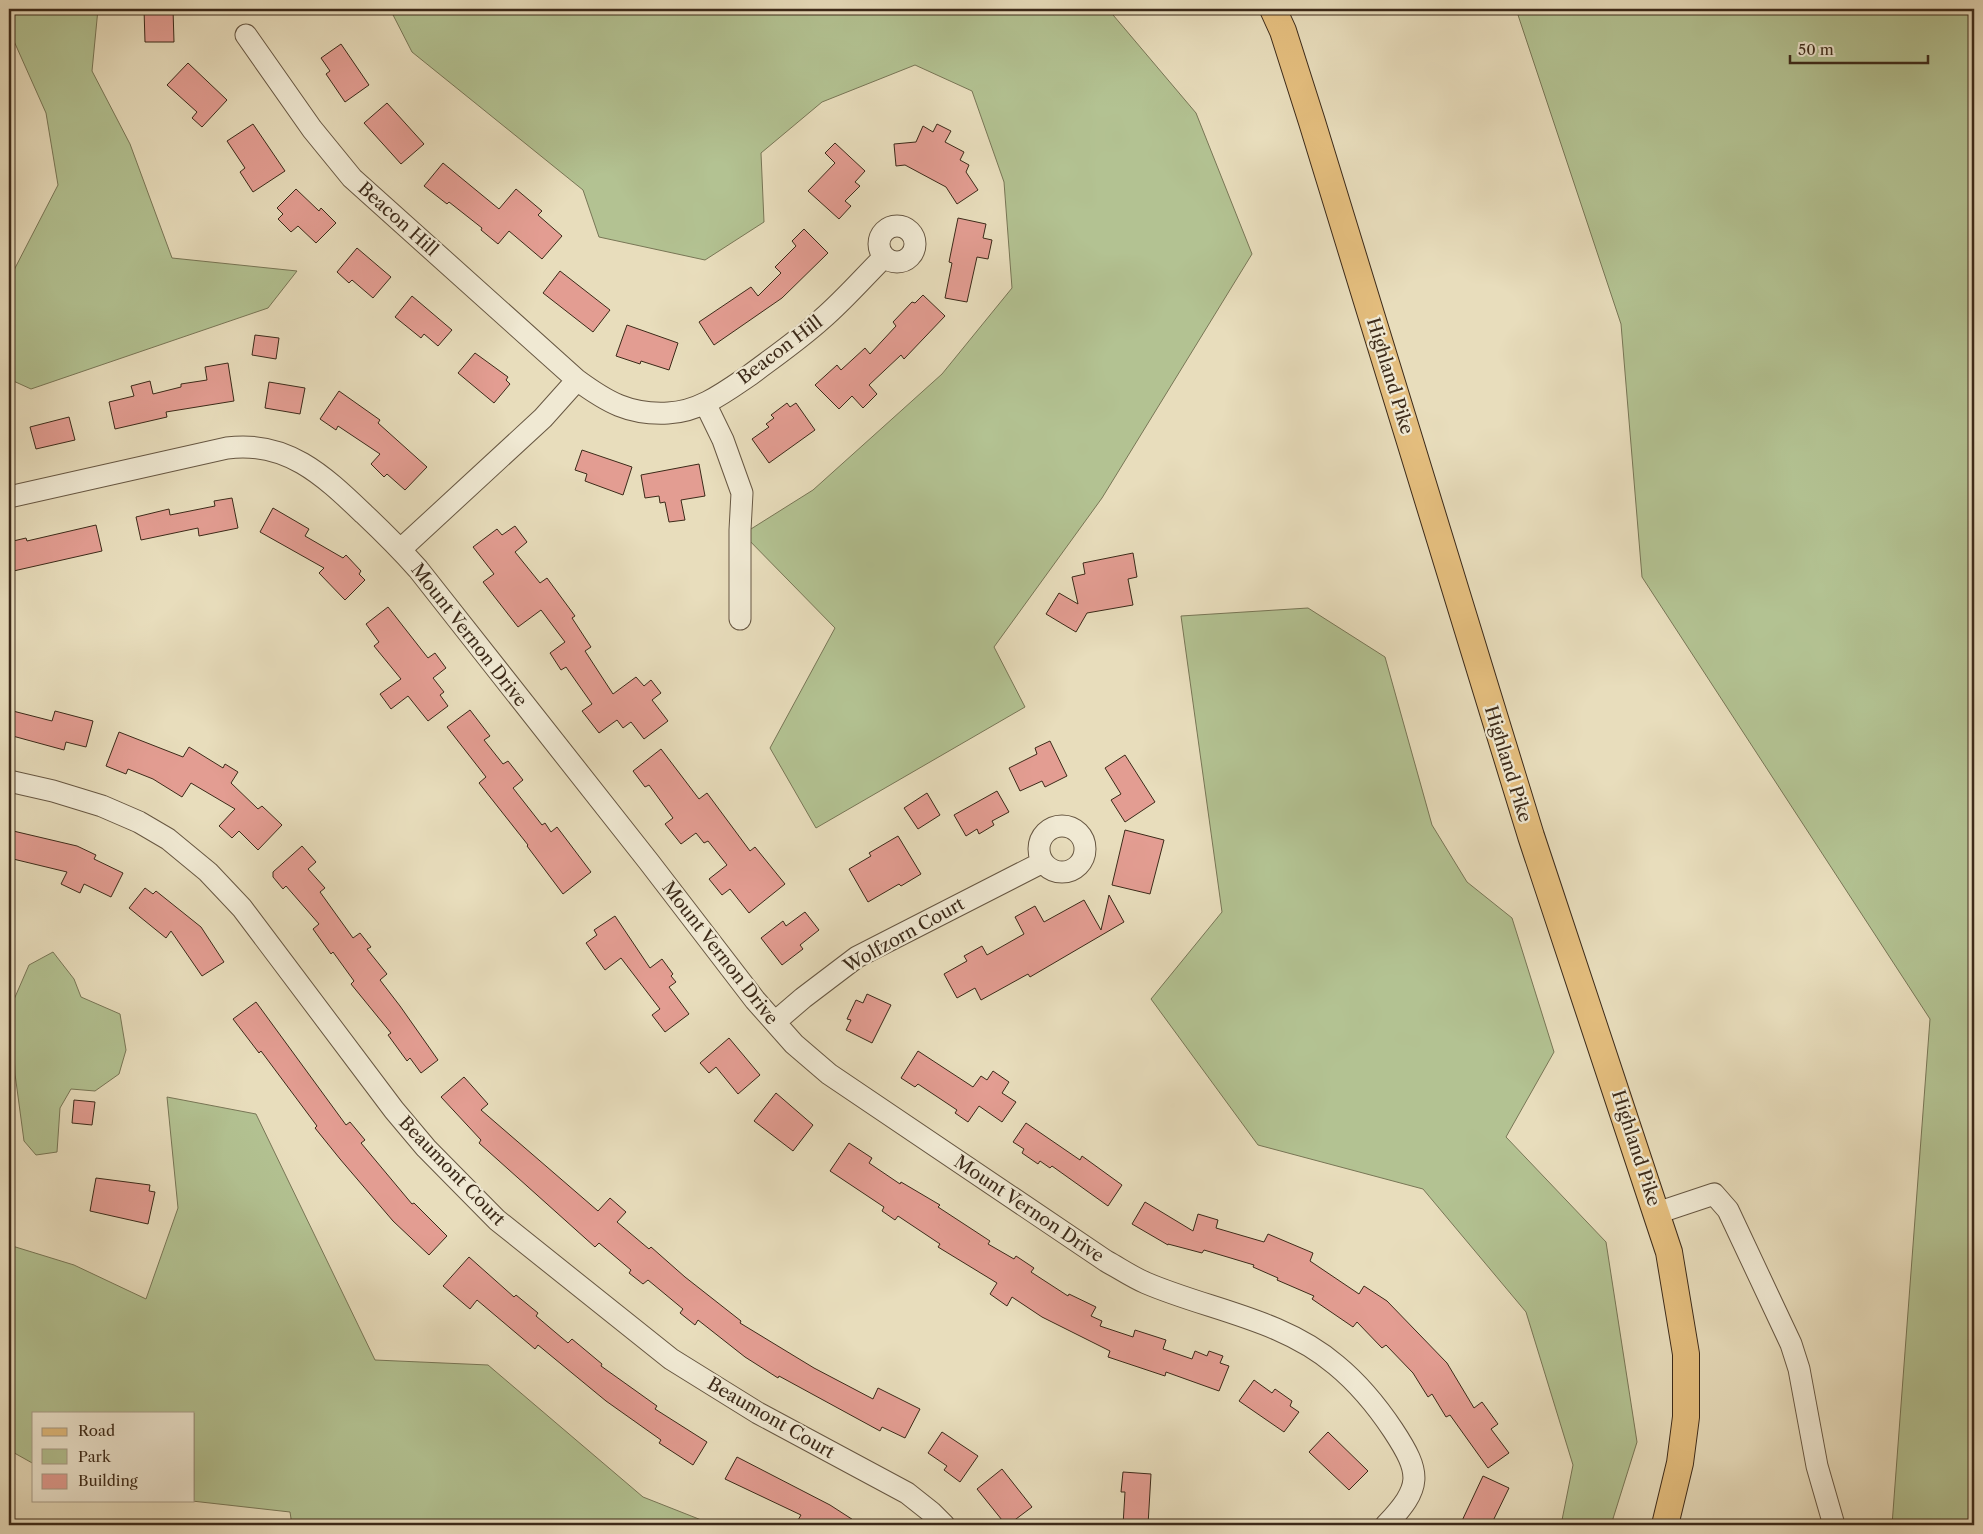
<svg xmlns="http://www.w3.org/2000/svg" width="1983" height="1534" viewBox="0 0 1983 1534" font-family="'Libre Caslon Text',serif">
  <rect width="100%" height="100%" fill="#e8ddbc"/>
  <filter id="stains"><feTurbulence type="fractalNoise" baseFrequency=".004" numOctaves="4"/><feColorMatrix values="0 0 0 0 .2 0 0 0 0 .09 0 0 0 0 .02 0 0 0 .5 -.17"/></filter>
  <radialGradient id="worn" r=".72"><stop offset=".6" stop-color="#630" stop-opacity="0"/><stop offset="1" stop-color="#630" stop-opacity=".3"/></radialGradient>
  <path fill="#b3c292" stroke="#787656" d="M9 9H98L92 71 130 144 172 258 297 271 268 308 31 389 9 379V277L14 270 58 185 46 113 9 30Z
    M390 9H1108L1196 113 1252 254 1102 498 994 647 1025 707 816 828 770 748 835 628 743 534 813 490 942 374 1012 288 1004 182 972 91 915 65 822 102 761 153 764 222 705 260 599 237 583 190 412 52Z
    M1516 9H1974V1525H1892L1930 1019 1642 577 1621 324Z
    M1308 608 1385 657 1432 825 1467 882 1512 918 1554 1052 1506 1137 1606 1242 1637 1442 1611 1525H1561L1573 1465 1526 1312 1423 1189 1258 1145 1151 999 1222 912 1181 616Z
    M53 952 74 979 81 997 120 1014 126 1050 119 1074 95 1091 71 1089 60 1108 57 1152 36 1155 24 1141 15 1074 12 1004 29 965Z
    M167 1097 256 1114 375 1360 488 1365 643 1497 714 1525H292L290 1512 183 1500H194V1413H34V1464L9 1450V1245L74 1265 146 1299 178 1208Z"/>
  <path fill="#e39d92" stroke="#3c2a19" d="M144 9H173L174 42H145Z
    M341 44 369 85 345 102 326 74 330 71 321 58Z
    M188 63 227 100 202 127 192 118 197 112 167 85Z
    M387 103 424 144 401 164 364 123Z
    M253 124 285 171 253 192 240 172 245 168 227 141Z
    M937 124 951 131 945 142 964 152 960 160 969 165 966 172 978 190 957 204 946 187 905 165 896 166 894 144 916 142 923 126 933 132Z
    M835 143 865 171 855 182 860 186 845 201 851 206 839 219 808 191 835 163 825 153Z
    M443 163 499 209 516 189 542 211 538 215 562 236 542 259 509 231 498 244 481 230 482 228 449 202 447 204 424 186Z
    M296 189 319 211 321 208 336 223 316 243 298 226 291 232 278 219 283 214 277 208Z
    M958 218 986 224 983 238 992 240 988 259 977 257 967 302 945 298 952 263 949 262Z
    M804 229 828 253 782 298 714 345 699 322 751 287 758 296 781 273 775 267 796 246 792 241Z
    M357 248 391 277 373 298 352 280 349 283 337 272Z
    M560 271 610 310 593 332 543 293Z
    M923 295 945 316 904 359 901 355 869 385 877 394 863 408 852 396 839 409 815 385 837 365 841 370 865 348 870 354 896 326 893 322 912 302 915 303Z
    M412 296 452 330 438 346 424 334 421 338 395 317Z
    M627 325 678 343 669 370 641 361 640 364 616 356Z
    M255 335 279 338 276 359 252 355Z
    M475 353 508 377 506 380 510 384 494 403 458 373Z
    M228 363 234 401 166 412 167 417 115 429 109 402 134 396 131 386 150 381 153 394 181 387V384L207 380 205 367Z
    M269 382 305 388 300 414 265 408Z
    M339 391 380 420 378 423 427 467 405 490 387 474 384 477 371 464 380 454 338 426 336 430 320 419Z
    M787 403 790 407 796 403 815 430 769 463 752 439 769 427 766 424 774 418 771 415Z
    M69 417 75 440 36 449 30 427Z
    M582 450 632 467 623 495 585 481 587 474 575 470Z
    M699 464 705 496 681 500 685 520 669 522 665 502 660 503 659 496 645 498 641 475Z
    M232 498 238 528 199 536 198 528 141 540 136 517 169 509 170 515 215 506 214 501Z
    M273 508 309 529 305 536 343 558 346 555 361 571 359 574 365 580 345 600 319 573 324 568 260 532Z
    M96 525 102 551 9 572V542L26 538 27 541Z
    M515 526 527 542 515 552 540 583 547 578 575 616 572 618 591 647 585 651 613 694 636 677 644 686 651 680 661 693 652 700 668 721 644 739 631 722 623 728 617 720 599 733 582 711 592 704 566 667 561 670 550 653 565 642 541 610 518 627 483 582 494 574 473 547 497 529 502 535Z
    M1133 553 1137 577 1128 579 1133 605 1087 613 1076 632 1046 614 1059 593 1078 604 1072 577 1085 574 1083 563Z
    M388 607 428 658 435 653 446 668 433 678 444 692 440 695 448 706 428 721 408 696 391 709 380 694 401 679 374 646 379 642 366 624Z
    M9 710 52 721 55 711 93 721 86 747 66 742 64 750 9 735Z
    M470 710 490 736 484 740 503 764 508 761 523 780 513 788 542 825 545 823 551 832 557 827 591 872 563 894 527 846 528 845 479 783 486 777 447 727Z
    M119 732 183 757 189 747 223 768 225 764 238 772 231 783 258 809 262 806 282 825 258 850 239 831 232 838 219 826 235 809 191 783 182 797 153 779 128 769 126 774 106 766Z
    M1050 741 1067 776 1045 787 1042 781 1020 791 1009 768 1037 754 1035 748Z
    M661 749 699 799 707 793 750 851 755 847 785 884 749 913 730 889 722 895 709 879 727 865 708 841 704 843 696 833 681 844 665 824 673 818 649 785 645 787 633 771Z
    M1125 755 1155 802 1125 822 1111 800 1121 794 1105 768Z
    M997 791 1009 812 992 821 994 825 979 834 977 829 966 836 954 815Z
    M927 793 940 815 918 829 904 808Z
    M9 830 77 846 96 855 94 859 123 873 111 897 84 884 80 893 61 884 67 872 9 858Z
    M1125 830 1164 840 1150 894 1112 885Z
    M898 836 921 874 901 886 899 884 868 902 849 869 871 856 869 853Z
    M302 846 316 862 308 869 325 888 320 892 353 938 360 933 371 947 367 949 387 974 380 980 400 1006 438 1060 421 1073 410 1058 407 1061 388 1035 391 1033 351 984 354 981 333 952 331 954 313 929 319 924 286 886 283 889 273 877V872Z
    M145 888 153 894 156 891 201 927 224 962 202 976 171 931 166 938 129 908Z
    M1109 895 1124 922 1030 977 1028 974 981 1000 975 988 957 998 944 974 967 961 964 956 982 946 987 955 1024 934 1015 917 1035 906 1044 922 1084 900 1101 930Z
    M805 912 819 930 800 945 803 949 782 965 761 938 783 921 786 926Z
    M615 916 650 968 662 959 673 974 671 976 676 982 669 987 689 1014 665 1032 652 1015 660 1009 621 958 605 970 586 943 597 935 594 930Z
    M867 994 891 1005 872 1043 846 1030 851 1020 847 1019 856 1000 863 1003Z
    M256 1002 346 1125 350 1122 365 1140 361 1143 412 1204 414 1203 447 1236 429 1255 393 1221 340 1159 315 1128 317 1126 261 1051 259 1053 233 1019Z
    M729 1038 760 1075 738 1094 716 1067 709 1073 700 1063Z
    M918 1051 973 1087 981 1076 987 1080 993 1071 1009 1082 1002 1093 1016 1102 1002 1122 979 1106 968 1122 955 1113 957 1110 918 1084 915 1087 901 1078Z
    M464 1077 488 1104 481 1110 598 1211 610 1198 626 1212 617 1222 649 1249 651 1247 685 1277 741 1321 740 1323 814 1368 873 1399 878 1388 920 1409 905 1438 882 1427 880 1431 779 1376 778 1378 745 1357 698 1320 695 1325 680 1313 683 1309 648 1280 643 1284 629 1273 631 1270 599 1243 595 1247 479 1143 481 1140 441 1097Z
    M776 1093 813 1125 793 1151 754 1121Z
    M74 1100 95 1102 92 1125 72 1123Z
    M1026 1123 1080 1160 1082 1156 1122 1185 1108 1206 1052 1166 1050 1168 1040 1161 1038 1164 1022 1153 1024 1149 1013 1142Z
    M849 1143 872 1158 869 1163 900 1184 901 1182 940 1205 938 1207 990 1241 988 1244 1014 1259 1016 1256 1034 1268 1031 1272 1068 1296 1069 1294 1096 1307 1091 1316 1102 1321 1100 1326 1133 1337 1135 1330 1166 1340 1163 1349 1192 1359 1195 1351 1207 1356 1209 1351 1223 1356 1220 1363 1229 1366 1219 1391 1166 1372 1165 1376 1108 1357 1110 1351 1042 1317 1012 1297 1007 1306 990 1294 997 1283 938 1247 940 1244 898 1216 895 1220 882 1211 884 1207 830 1171Z
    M96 1178 150 1185 149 1191 155 1192 148 1224 90 1211Z
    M1145 1202 1193 1231 1198 1214 1218 1220 1216 1228 1264 1242 1268 1234 1313 1253 1310 1261 1359 1294 1364 1286 1387 1301 1447 1363 1474 1408 1482 1402 1498 1424 1491 1429 1509 1453 1488 1468 1450 1415 1446 1417 1432 1394 1428 1397 1413 1373 1386 1345 1382 1348 1357 1322 1353 1327 1312 1299 1314 1296 1277 1280 1278 1278 1253 1267 1254 1265 1204 1250 1202 1253 1168 1244V1245L1132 1224Z
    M469 1257 514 1297 516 1295 538 1313 536 1316 568 1343 572 1339 602 1364 601 1366 657 1406 655 1409 707 1442 693 1465 659 1443 661 1440 606 1401 538 1345 535 1349 477 1300 470 1309 443 1286Z
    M1254 1380 1272 1393 1275 1389 1292 1401 1290 1406 1299 1412 1284 1432 1239 1401Z
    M942 1432 978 1456 960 1482 944 1470 947 1466 928 1453Z
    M1328 1432 1368 1471 1349 1490 1309 1452Z
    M737 1457 830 1505 861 1525H795L801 1515 725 1479Z
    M1002 1469 1032 1507 1008 1525H1006L977 1489Z
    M1123 1472 1151 1474 1148 1525H1123L1125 1492H1121Z
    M1483 1476 1509 1488 1491 1525H1460Z"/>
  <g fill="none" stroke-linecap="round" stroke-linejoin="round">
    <defs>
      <path id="minor" d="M246 35 312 129 352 178 577 380C607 402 629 415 668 413 699 412 725 392 750 375 774 357 800 339 822 319 844 300 864 277 884 257
        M879 244a18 18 0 1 1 36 0a18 18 0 1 1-36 0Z
        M705 403 723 440 742 493 740 530V619
        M9 497 227 448C287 440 324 476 364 514 383 532 401 550 418 569L649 862 755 1000 794 1044 829 1074 1106 1261C1119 1268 1132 1277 1146 1283 1209 1310 1282 1319 1336 1365 1359 1384 1377 1406 1393 1430 1422 1474 1422 1487 1386 1525
        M401 549 543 418 577 380
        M9 781 53 791 102 806 139 822 168 839 208 872 242 908 394 1110 426 1148 497 1220 671 1359 758 1413 907 1493 931 1512 944 1525
        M1039 849a23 23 0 1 1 46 0a23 23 0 1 1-46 0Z
        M775 1022 803 998 857 957 1043 862
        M1657 1213 1714 1194 1728 1210 1791 1344 1799 1369 1817 1466 1834 1525"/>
      <path id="major" d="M1273 9 1283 31 1312 122 1531 836 1669 1252 1686 1354V1417L1680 1463 1665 1525"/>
    </defs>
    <use href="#minor" stroke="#675742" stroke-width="23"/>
    <use href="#major" stroke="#3c2a19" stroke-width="28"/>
    <use href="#minor" stroke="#f0e9d3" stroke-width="21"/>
    <use href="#major" stroke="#e4be7e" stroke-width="26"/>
  </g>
  <g text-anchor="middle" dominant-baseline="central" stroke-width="4.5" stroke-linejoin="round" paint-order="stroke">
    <g font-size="18" fill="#3c2a19" stroke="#f0e9d3">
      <text transform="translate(398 219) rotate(42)">Beacon Hill</text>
      <text transform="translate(780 350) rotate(-37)">Beacon Hill</text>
      <text transform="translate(1390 376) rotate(73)">Highland Pike</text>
      <text transform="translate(469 635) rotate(52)">Mount Vernon Drive</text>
      <text transform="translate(1508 764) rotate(73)">Highland Pike</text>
      <text transform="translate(904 935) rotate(-29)">Wolfzorn Court</text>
      <text transform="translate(720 953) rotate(52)">Mount Vernon Drive</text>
      <text transform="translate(1636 1148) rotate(72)">Highland Pike</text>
      <text transform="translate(452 1171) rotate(46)">Beaumont Court</text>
      <text transform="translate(1029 1209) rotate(34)">Mount Vernon Drive</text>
      <text transform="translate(771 1418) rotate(30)">Beaumont Court</text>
    </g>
  </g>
  <rect width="1983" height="1534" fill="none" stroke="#e8ddbc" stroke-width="30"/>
  <rect x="10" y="10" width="1963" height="1514" fill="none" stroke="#3c2a19" stroke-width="2.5"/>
  <rect x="15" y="15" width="1953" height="1504" fill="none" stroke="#3c2a19"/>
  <rect x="32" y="1412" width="162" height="90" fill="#f0e9d3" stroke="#a89d89"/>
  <rect x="42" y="1428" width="25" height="8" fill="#e4be7e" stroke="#a89d89"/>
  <text x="78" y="1436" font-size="15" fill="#3c2a19">Road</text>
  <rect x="42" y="1449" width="25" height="15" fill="#b3c292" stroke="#a89d89"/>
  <text x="78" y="1462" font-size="15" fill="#3c2a19">Park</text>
  <rect x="42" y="1474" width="25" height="15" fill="#e39d92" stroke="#a89d89"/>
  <text x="78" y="1486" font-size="15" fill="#3c2a19">Building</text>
  <path d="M1790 55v8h138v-8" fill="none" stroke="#3c2a19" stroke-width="2.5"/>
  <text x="1798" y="55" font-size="15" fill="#3c2a19" stroke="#f0e9d3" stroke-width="4" paint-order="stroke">50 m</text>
  <rect width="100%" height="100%" filter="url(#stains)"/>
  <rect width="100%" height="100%" fill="url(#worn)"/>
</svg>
